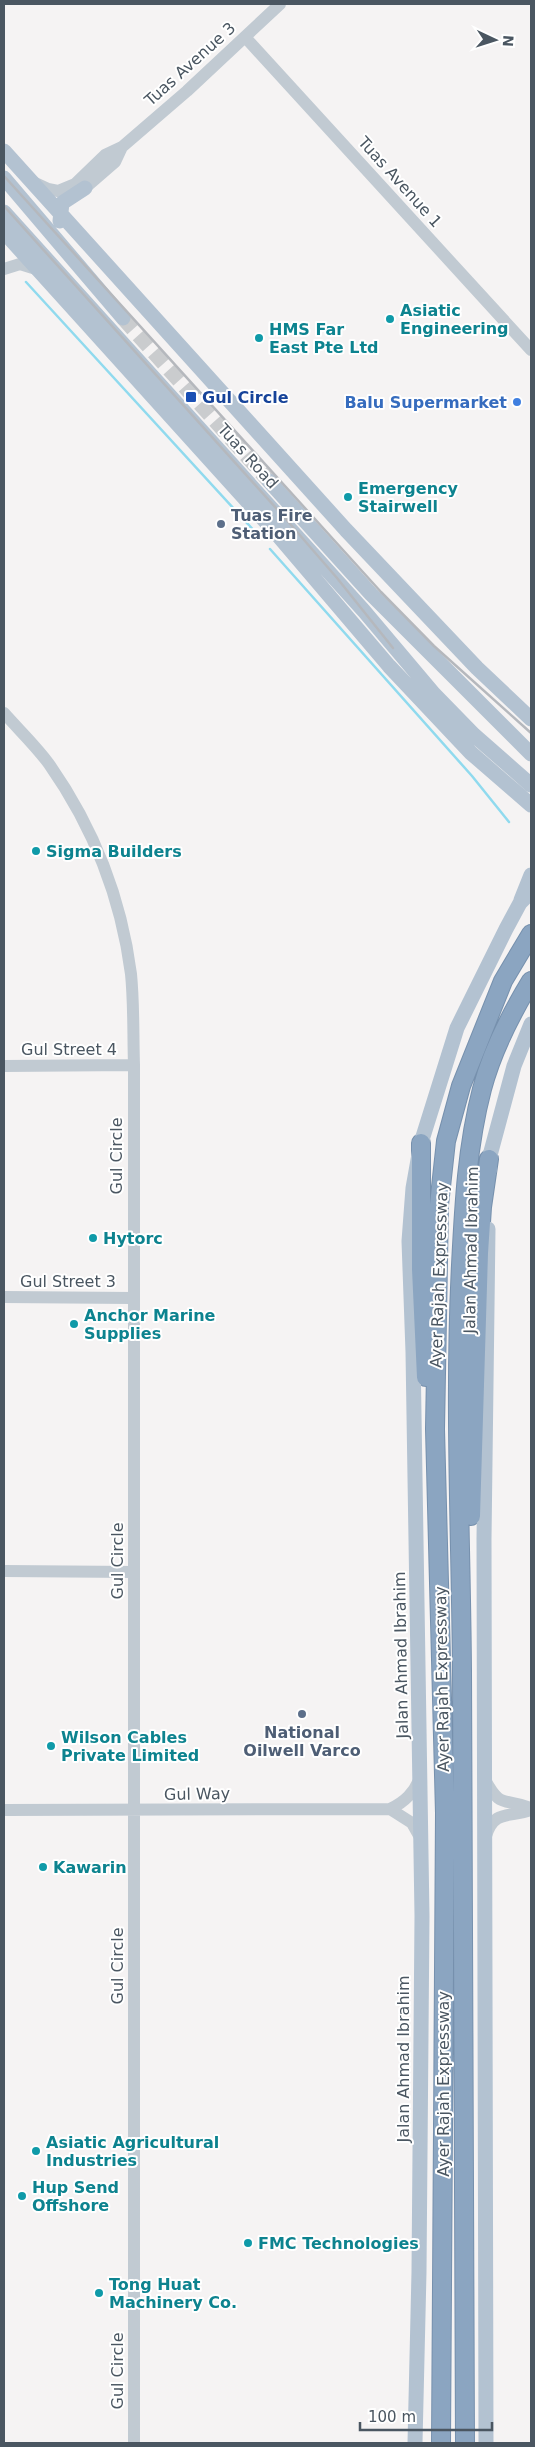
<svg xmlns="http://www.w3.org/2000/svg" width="535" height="2447" viewBox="0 0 535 2447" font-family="'DejaVu Sans',sans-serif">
  <rect width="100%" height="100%" fill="#f5f3f3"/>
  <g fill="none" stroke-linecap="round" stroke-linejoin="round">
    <path stroke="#90daee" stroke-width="2.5" d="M26 282 257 534
      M270 549 472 776 509 822"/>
    <path stroke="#caccce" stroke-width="15" stroke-dasharray="15 8" stroke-linecap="butt" d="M123 318 269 481"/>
    <defs>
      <path id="highway" d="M421 1143V1269L426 1377
        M471 1516 479 1253 482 1207 489 1159
        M441 2443 445 1813 435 1429 439 1205 446 1141 461 1086 503 981 531 934
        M465 2443C465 2186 464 1929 462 1672 461 1537 454 1401 461 1265 464 1206 467 1146 482 1089 492 1051 511 1014 531 981"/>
    </defs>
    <use href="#highway" stroke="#7690ad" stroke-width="20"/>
    <path stroke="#c1cad2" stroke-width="12" d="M245 37 531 350
      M35 183 48 189 58 191 75 184 105 155 122 147 187 91 280 4
      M85 188 115 162 122 147
      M4 269 20 264 39 270
      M4 713C19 730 36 746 49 764 94 828 121 897 131 974 134 1004 133 1035 134 1065V2443
      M4 1066 134 1065
      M4 1297 132 1298
      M4 1571 134 1572
      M484 1778C501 1810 503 1797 531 1808
      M390 1809C405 1802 414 1793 420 1778
      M4 1810 390 1809 412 1823 421 1839
      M486 1836C494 1809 510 1818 531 1810"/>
    <path stroke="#b3c2d1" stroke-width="15" d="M4 151 346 530 477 668 531 719
      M4 178 123 318
      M4 212 364 611 434 694 474 735 531 785
      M60 221 62 203 85 188
      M4 232 275 532 389 666 471 753 531 805
      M269 481 371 594 531 754
      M521 900 531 875
      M489 1171V1159L514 1066 531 1024
      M415 2443 419 2272 422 1916 413 1352 409 1241 413 1188 421 1143 457 1028 506 929 520 903 531 892
      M486 2443 484 1539 488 1229"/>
    <use href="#highway" stroke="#8ba5c1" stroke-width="18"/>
    <path stroke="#b5b8bd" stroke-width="2.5" d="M4 176 381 592 434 646 531 733
      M4 206 285 518 337 578 393 648"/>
  </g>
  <g fill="#0f9aa8" stroke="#fff" stroke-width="2">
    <circle cx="390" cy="319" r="5"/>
    <circle cx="259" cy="338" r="5"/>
    <circle cx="348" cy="497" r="5"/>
    <circle cx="36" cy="851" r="5"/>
    <circle cx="93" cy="1238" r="5"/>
    <circle cx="74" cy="1324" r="5"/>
    <circle cx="51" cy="1746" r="5"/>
    <circle cx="43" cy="1867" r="5"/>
    <circle cx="36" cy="2151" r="5"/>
    <circle cx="22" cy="2196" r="5"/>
    <circle cx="248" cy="2243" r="5"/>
    <circle cx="99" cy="2293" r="5"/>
  </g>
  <rect fill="#1a4fb4" stroke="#fff" stroke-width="2" x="185" y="391" width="12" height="12" rx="2.5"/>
  <circle fill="#3f7fe0" stroke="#fff" stroke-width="2" cx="517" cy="402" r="5"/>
  <g fill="#5c6f8a" stroke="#fff" stroke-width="2">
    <circle cx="221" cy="524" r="5"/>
    <circle cx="302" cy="1714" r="5"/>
  </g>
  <g text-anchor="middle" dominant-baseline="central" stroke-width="4" stroke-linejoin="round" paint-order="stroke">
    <g font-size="16" fill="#4a5661" stroke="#fff">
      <text transform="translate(190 64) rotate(-42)">Tuas Avenue 3</text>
      <text transform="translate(400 182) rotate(48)">Tuas Avenue 1</text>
      <text transform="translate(248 456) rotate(48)">Tuas Road</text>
      <text x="69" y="1049">Gul Street 4</text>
      <text transform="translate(116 1156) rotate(-90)">Gul Circle</text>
      <text transform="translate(471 1250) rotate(-89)">Jalan Ahmad Ibrahim</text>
      <text transform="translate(439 1275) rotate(-88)">Ayer Rajah Expressway</text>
      <text x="68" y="1281">Gul Street 3</text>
      <text transform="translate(117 1561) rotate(-90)">Gul Circle</text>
      <text transform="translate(401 1655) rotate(-91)">Jalan Ahmad Ibrahim</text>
      <text transform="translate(442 1679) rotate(-91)">Ayer Rajah Expressway</text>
      <text transform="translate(197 1794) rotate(-1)">Gul Way</text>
      <text transform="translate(117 1966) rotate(-90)">Gul Circle</text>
      <text transform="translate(403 2059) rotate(-90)">Jalan Ahmad Ibrahim</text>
      <text transform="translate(443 2084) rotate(-90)">Ayer Rajah Expressway</text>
      <text transform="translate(117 2371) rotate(-90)">Gul Circle</text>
    </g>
    <g font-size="16" font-weight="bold" fill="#0d838f" stroke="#fff" text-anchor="start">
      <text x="400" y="310">Asiatic<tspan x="400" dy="18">Engineering</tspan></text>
      <text x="269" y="329">HMS Far<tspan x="269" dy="18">East Pte Ltd</tspan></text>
      <text x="358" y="488">Emergency<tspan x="358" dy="18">Stairwell</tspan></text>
      <text x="46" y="851">Sigma Builders</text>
      <text x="103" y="1238">Hytorc</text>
      <text x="84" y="1315">Anchor Marine<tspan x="84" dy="18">Supplies</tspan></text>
      <text x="61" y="1737">Wilson Cables<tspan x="61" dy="18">Private Limited</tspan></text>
      <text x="53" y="1867">Kawarin</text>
      <text x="46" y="2142">Asiatic Agricultural<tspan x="46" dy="18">Industries</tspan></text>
      <text x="32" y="2187">Hup Send<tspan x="32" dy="18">Offshore</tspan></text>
      <text x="258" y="2243">FMC Technologies</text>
      <text x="109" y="2284">Tong Huat<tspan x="109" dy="18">Machinery Co.</tspan></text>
    </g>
    <g font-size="16" font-weight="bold" fill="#164399" stroke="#fff" text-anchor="start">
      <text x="202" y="397">Gul Circle</text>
    </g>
    <g font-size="16" font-weight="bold" fill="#366cbe" stroke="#fff" text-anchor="end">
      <text x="507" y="402">Balu Supermarket</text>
    </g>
    <g font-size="16" font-weight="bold" fill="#4e5e75" stroke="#fff" text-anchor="start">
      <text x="231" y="515">Tuas Fire<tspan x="231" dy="18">Station</tspan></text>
      <text x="302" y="1732" text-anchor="middle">National<tspan x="302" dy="18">Oilwell Varco</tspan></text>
    </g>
  </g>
  <rect width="535" height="2447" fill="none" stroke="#4a5661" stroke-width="10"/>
  <g transform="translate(495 40) rotate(94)" stroke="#ffffff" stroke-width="4" paint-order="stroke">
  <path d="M0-4L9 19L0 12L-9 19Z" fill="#4a5661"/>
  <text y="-8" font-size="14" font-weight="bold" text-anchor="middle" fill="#4a5661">N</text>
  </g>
  <path d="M360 2422v8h132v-8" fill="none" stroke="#4a5661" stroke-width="2.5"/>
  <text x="368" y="2422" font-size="15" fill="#4a5661" stroke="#ffffff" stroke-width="4" paint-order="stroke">100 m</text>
</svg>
